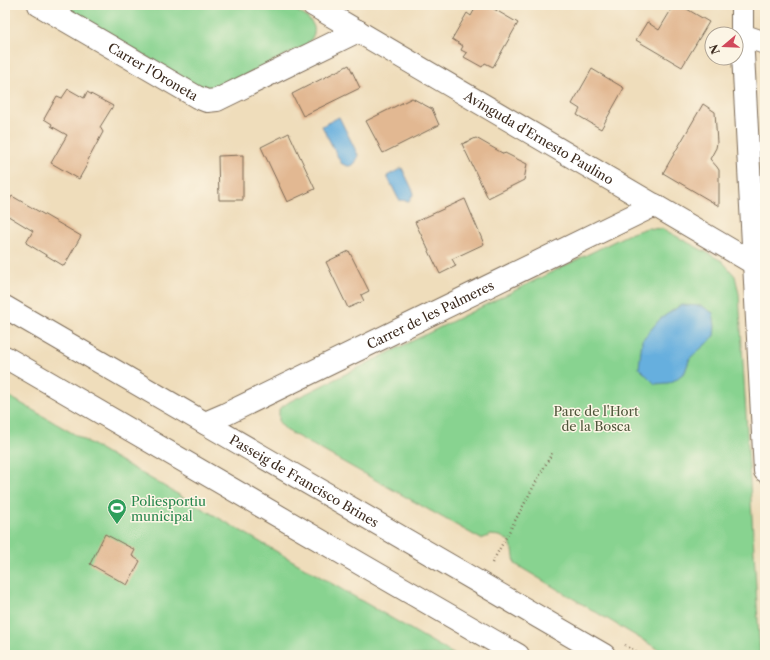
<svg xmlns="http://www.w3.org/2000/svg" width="770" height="660" viewBox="0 0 770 660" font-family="'Libre Caslon Text',serif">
  <rect width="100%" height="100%" fill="#fcf5e5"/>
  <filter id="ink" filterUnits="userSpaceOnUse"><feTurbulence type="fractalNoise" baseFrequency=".025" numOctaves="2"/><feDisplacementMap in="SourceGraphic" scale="8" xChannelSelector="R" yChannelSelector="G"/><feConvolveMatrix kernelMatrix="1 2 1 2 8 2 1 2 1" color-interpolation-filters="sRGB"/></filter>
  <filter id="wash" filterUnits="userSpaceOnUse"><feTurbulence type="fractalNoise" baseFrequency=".012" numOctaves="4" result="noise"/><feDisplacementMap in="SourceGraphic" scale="16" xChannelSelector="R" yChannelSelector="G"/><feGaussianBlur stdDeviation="0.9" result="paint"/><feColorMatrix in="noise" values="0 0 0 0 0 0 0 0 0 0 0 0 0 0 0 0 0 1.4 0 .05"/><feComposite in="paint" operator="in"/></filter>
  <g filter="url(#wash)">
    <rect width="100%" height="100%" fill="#efddbb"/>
    <path fill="#88d390" stroke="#627e57" d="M57 5H287C304 15 327 25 306 45L209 93Z
      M647 228 663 229 722 261 735 276 739 294 760 655H668L515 564 513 550 509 541 500 536 491 535 481 539 286 430 279 422V409L289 402 629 234Z
      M5 394 455 655H5Z"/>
    <path fill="#66afde" stroke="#506c7e" d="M339 117 358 155C356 166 350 169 341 163L322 126Z
      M402 168 414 193 409 201 399 200 387 176Z
      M681 305 702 306 713 313 715 326 714 337 690 358 685 372 675 380 668 383 655 384 639 368 642 340 660 319Z"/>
    <g id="blocks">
      <path fill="#e2b892" d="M477 5H487L518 23 493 67 485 63 482 67 464 57 467 53 461 50 463 46 452 39 467 13 471 16Z
        M674 5H680L709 22 682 67 636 40 647 22 659 30Z
        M349 65 360 88 303 116 292 94Z
        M592 69 624 88 601 129 577 115 580 109 572 104Z
        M68 89 84 98 87 92 113 106 100 127 103 132 87 162 88 163 79 179 51 163 67 135 51 126 52 124 44 119 57 96 62 98Z
        M412 98 432 109 439 125 383 153 366 121Z
        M703 104 715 112 717 143 716 148 710 159 717 167 719 170V206L663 173Z
        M289 133 315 189 287 202 261 147Z
        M476 138 504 154 505 153 527 164 524 180 488 198 462 144Z
        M243 155V200H219L218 156Z
        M12 196 81 236 64 266 26 243 33 231 5 214V208Z
        M465 199 484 244 452 259 456 266 440 274 415 222Z
        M349 251 369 291 361 295 364 301 348 308 326 262Z
        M105 534 135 550 132 556 140 561 127 585 90 564Z"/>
    </g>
  </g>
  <g filter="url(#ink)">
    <use href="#blocks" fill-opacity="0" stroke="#7a6955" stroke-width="1"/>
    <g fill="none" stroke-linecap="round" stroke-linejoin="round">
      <defs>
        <g id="minor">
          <path id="s1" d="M39 5 197 97 207 101 217 100 358 31"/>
          <path id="s2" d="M313 5 765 270"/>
          <path d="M742 5V35L754 263 765 471"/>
          <path d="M742 35 765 43"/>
          <path id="s3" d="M205 423 226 414 655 205"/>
        </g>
        <g id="tertiary">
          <path id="s4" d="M5 307 604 655"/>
          <path d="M5 357 371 570 518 655"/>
        </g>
      </defs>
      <use href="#minor" stroke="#7a6955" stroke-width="24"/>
      <use href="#tertiary" stroke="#7a6955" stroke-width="24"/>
      <path stroke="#7a6955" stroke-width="2.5" stroke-dasharray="1 3" stroke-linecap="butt" d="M492 563 553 451
        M625 645 642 655"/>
      <use href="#minor" stroke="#fff" stroke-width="22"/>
      <use href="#tertiary" stroke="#fff" stroke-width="22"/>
    </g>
  </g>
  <defs>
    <symbol id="stadium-pin" viewBox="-11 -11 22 30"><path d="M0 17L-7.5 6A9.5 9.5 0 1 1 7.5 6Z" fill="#2e9e5b" stroke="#fcf5e5"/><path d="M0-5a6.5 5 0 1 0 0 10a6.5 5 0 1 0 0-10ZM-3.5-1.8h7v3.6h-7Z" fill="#fff"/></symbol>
  </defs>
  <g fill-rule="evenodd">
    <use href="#stadium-pin" x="106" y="497" width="22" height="30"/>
  </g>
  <g text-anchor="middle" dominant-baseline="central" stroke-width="3" stroke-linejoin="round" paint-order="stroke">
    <g font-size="13" fill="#3b2a1e" stroke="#fcf5e5">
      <text stroke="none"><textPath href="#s1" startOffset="132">Carrer l'Oroneta</textPath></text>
      <text stroke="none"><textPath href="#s2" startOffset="262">Avinguda d'Ernesto Paulino</textPath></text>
      <text stroke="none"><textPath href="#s3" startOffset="250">Carrer de les Palmeres</textPath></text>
      <text stroke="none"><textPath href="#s4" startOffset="346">Passeig de Francisco Brines</textPath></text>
    </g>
    <g font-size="13" fill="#4e543a" stroke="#fcf5e5">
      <text x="596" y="411">Parc de l'Hort<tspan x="596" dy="15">de la Bosca</tspan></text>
    </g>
    <g font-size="13" fill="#27864d" stroke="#fcf5e5" text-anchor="start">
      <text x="131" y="501">Poliesportiu<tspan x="131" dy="15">municipal</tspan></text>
    </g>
  </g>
  <rect width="770" height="660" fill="none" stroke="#fcf5e5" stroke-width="20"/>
  <g transform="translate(724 46) rotate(251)"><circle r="19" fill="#fcf5e5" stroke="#afa495"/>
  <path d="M0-3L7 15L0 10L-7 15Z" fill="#d1495b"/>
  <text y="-6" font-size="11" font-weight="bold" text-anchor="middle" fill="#3b2a1e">N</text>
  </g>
</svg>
